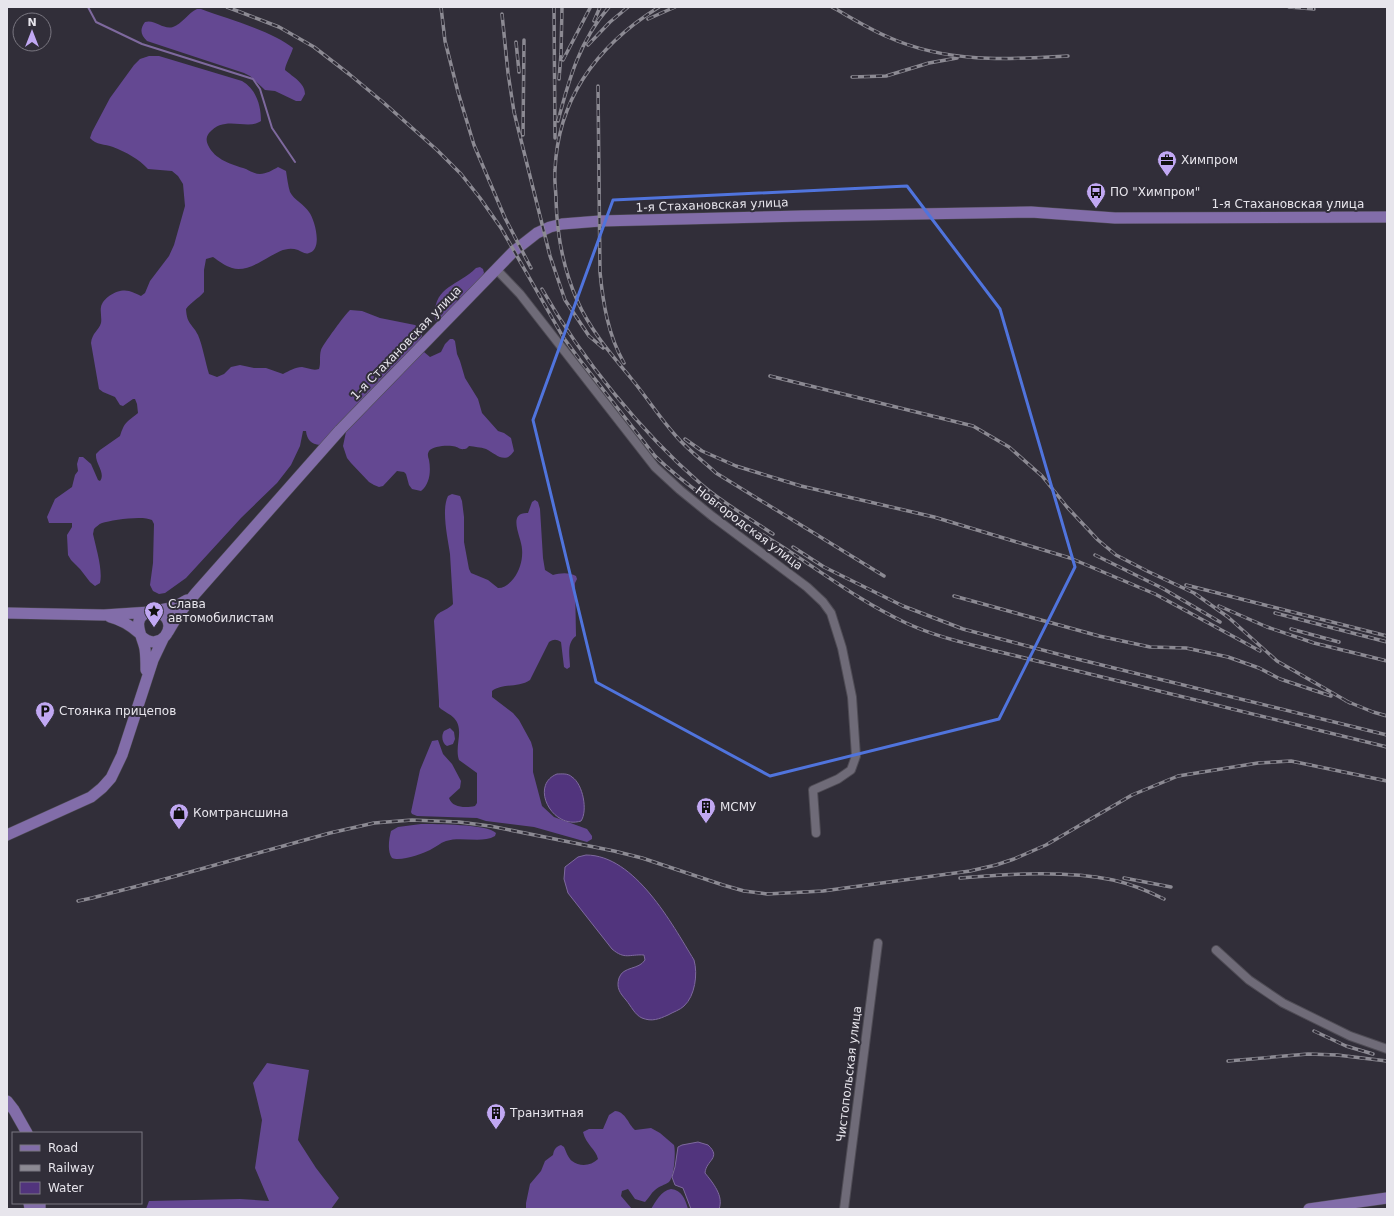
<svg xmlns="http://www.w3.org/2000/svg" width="1394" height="1216" viewBox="0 0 1394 1216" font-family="'DejaVu Sans',sans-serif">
  <rect width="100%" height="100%" fill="#312e39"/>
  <path fill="#644892" d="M197 9H201C228 19 272 31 293 48 291 55 285 65 285 70 293 77 305 83 305 94L301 101H296L275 91 265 90 250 76 244 73 147 41C140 34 140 29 145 22 155 19 163 30 173 27 182 24 188 13 197 9Z
    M149 56H159L242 81C256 89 261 105 261 121 247 131 225 114 209 133 206 137 206 141 208 145 215 160 231 164 246 169 250 171 255 174 260 174 266 174 273 170 278 167L286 171C287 177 288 186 290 192 294 200 304 204 309 212 315 220 323 250 309 253 305 255 301 251 298 250 287 246 278 252 269 257 259 263 244 272 232 268 225 266 219 261 213 257L206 259 204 270V292C198 299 191 302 186 309 187 325 192 323 198 335 203 347 205 361 209 374L217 377 224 374 231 367 240 365 254 368H266L283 374C289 371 295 367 302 367 308 368 313 371 319 369 321 363 319 357 321 350 322 346 346 313 350 310L362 311 380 318 415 325 421 330 422 336 417 344 385 375 320 445C311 444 307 440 306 431H303L300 446 291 465 277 483 241 518 186 578 165 593 159 594 153 591 150 585 153 563 154 524 152 520C143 515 111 520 102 523 99 524 96 527 94 529L93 534C96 548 103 570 100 583L95 586 90 582 80 569 71 560 68 555 67 535 72 527V523H49L47 517 55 499 72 487 75 475 78 471 77 464 79 457H83L91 464 98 480 100 481C106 473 95 464 96 454L100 450 120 436C125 421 126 423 138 413L137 404 135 399H133L123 406 120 405 115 397 103 392 99 389 91 343C92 333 99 330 101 323 102 318 100 312 101 307 103 297 119 288 129 291 133 292 137 294 141 296L145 293 150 281 169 256 174 245 185 206 183 184 178 176 172 171 148 169C139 159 126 152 113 147 105 144 96 145 90 138L92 132 110 98 134 65 140 59Z
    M480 267 483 269 484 273 480 279 441 318 437 321 435 320C432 286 457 287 476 268Z
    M450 339H453L455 341 457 354 460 361 465 378 478 399 482 413 498 431 504 433 511 438 514 451C505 465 496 454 486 449 480 447 475 447 469 446 467 448 467 449 464 449 460 450 457 446 452 446 447 445 432 446 429 451 427 454 428 457 429 460 431 471 430 484 421 491L412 489 409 485 406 474 404 472 397 471 383 486 379 487 374 485 369 482 351 463 347 458 343 446 347 427 418 354 424 352 430 357 441 352 445 344Z
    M452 494 460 496 462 501 464 517V542L469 569 471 573 488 580 498 588C505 588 509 584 514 578 520 570 523 559 522 549 522 538 506 512 528 513L532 502 535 500 538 502 540 509 543 558 545 570 553 575C560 573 569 572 576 576L577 579 575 583 576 636C566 643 570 657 570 667L567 669 564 667 561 642C556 639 554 639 549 642L530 680C519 688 503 683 492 691V697L513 713 519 720 531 742 533 749V772L542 806 554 817 587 829 592 836V839L587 842 534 827 486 821 477 818 417 816 412 814 411 812 420 770 432 741 438 740 443 754 452 764 461 781 460 788 449 798C452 808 466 808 475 806L477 803V773L459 760C454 745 465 730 454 718 450 714 445 712 441 709L439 707V701L434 621C437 610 446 612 453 604 452 587 451 571 450 554 448 539 441 510 448 496Z
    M450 728 454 732 455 739 453 744 447 746C442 743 441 736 444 731Z
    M421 824C435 824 488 824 496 833L495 836C481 844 462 836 446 841 440 843 436 847 430 850 422 854 400 862 392 858 387 851 389 839 391 831L398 827Z
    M267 1063 309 1070 298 1140 316 1168 339 1198 331 1209H146L149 1201 240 1199 269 1201 255 1168 262 1120 253 1083Z
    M615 1111C626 1112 628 1124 635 1130L651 1128 660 1133 674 1145C676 1152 674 1178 669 1182 665 1185 659 1186 655 1190 651 1193 649 1198 645 1202L635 1199 628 1189 622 1191 621 1196 632 1209H526V1203L530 1184 541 1171 545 1161 553 1155C554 1150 555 1147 561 1145L564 1147C566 1151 568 1158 572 1161 580 1167 591 1166 598 1159 596 1149 586 1145 583 1132L589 1129H603L609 1115Z
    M671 1189C682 1190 685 1199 688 1209H651C656 1201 661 1191 671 1189Z"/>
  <path fill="#51347d" stroke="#7e699e" d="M557 774C562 774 568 773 572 777 583 784 588 811 581 821 552 830 529 785 557 774Z
    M586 855C635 855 672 924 694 960 698 974 695 996 684 1006 680 1010 673 1012 668 1015 659 1019 652 1022 642 1018 635 1015 631 1006 626 1000 620 993 616 988 619 978 623 966 639 970 645 960L644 955C629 954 625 960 612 949L568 893 564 879 565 867 578 857Z
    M698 1142 708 1145C722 1158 706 1160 705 1173 713 1183 724 1196 719 1209H691L683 1188 675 1185 672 1177 675 1167 678 1147 682 1145Z"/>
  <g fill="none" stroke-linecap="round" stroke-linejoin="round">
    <path stroke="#7e699e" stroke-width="2" d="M88 7 96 22 142 44 253 79 260 89 272 128 295 162"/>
    <defs>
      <path id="minor" d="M496 269 520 294 655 467 680 490 712 516 807 587 823 602 831 613 842 648 852 697 856 756 851 770 838 779 813 790 816 833
        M1216 950 1249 980 1283 1003 1350 1036 1387 1049
        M844 1209 878 943"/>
      <path id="major" d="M154 611C167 609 176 607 187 600
        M7 613 104 615 150 612
        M110 617C122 620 130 625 139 633
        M168 632 178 615 195 594 340 430 514 251 537 233 550 227 562 224 600 221 802 216 1031 212 1115 218 1387 217
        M141 636C159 654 180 626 162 614 158 612 154 611 150 612 129 617 143 637 145 649 146 656 146 663 146 670
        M7 835 91 797 102 788 111 778 122 755 153 660 163 639
        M7 1101 14 1110 27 1133
        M29 1203 30 1209
        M40 1203V1209
        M1309 1209 1387 1198"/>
    </defs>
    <use href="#minor" stroke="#4f4c55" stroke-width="10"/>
    <use href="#major" stroke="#4f4c55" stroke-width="12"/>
    <use href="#minor" stroke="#6f6b78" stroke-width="8"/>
    <use href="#major" stroke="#826da9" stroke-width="11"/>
    <defs>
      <path id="rail" d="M227 7 279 27 314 47 349 74 384 103 437 150 461 174 480 198 501 228 563 337 580 360 655 456C692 492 735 517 778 544 819 570 859 601 904 622 933 636 965 643 996 651L1387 747
        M441 7 445 41 458 92 474 145 505 218 531 268
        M554 7 555 138
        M659 7C598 45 558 97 555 170 554 180 556 190 556 200 557 235 563 268 577 300 589 328 610 353 630 377 646 396 659 417 676 436 688 450 703 461 716 473L884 576
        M832 7C850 17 869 29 888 37 946 63 1006 60 1068 56
        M1289 7 1314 9
        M502 14 508 73 514 112 550 256 565 300 589 336 603 348
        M648 19 675 7
        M594 21 600 7
        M516 42 519 72
        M588 45 610 22 628 7
        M563 60 590 8
        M852 77 886 76 929 63 957 58
        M559 79 561 54 562 7
        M598 86 600 272C603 303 608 335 624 363
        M558 121C569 79 580 40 609 7
        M523 135 524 40
        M542 289C582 359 640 431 701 484 723 503 749 518 773 534
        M770 376 973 426 1009 447 1042 476 1067 507 1098 540 1116 555 1147 571 1194 593 1228 617 1277 661 1350 703
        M685 439 702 451 736 466 801 486 934 517 1070 558 1155 594 1260 651
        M793 547 824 567 903 606 963 629 1069 657 1387 735
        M1095 555 1162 588 1220 622
        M1186 585 1387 636
        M954 596 1099 636 1150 647 1186 648 1228 657 1259 668 1280 679 1331 696
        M1219 606 1267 627 1314 643 1387 661
        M1275 613 1387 642
        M1291 629 1339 642
        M1346 701 1373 712 1387 716
        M960 878C1009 874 1065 870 1113 880 1131 884 1148 891 1164 899
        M1124 878 1171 887
        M78 901 92 898 165 879 330 833 374 823 412 820 459 822 490 826 614 851 642 858 723 885 744 891 767 894 823 891 970 871 996 865 1014 859 1046 845 1132 795 1178 776 1258 763 1291 761 1387 781
        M1314 1031 1346 1046 1373 1054
        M1228 1061 1308 1054 1337 1055 1387 1061"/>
    </defs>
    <use href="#rail" stroke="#8c8a93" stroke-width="3.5"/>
    <use href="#rail" stroke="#312e39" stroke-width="2" stroke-dasharray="6" stroke-linecap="butt"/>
  </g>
  <path fill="none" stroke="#5074dd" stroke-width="3" stroke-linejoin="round" d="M907 186 1000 309 1075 567 999 719 770 776 596 682 533 420 613 200Z"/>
  <defs>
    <symbol id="office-pin" viewBox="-11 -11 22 30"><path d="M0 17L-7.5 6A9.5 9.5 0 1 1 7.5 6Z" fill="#c1a8f3" stroke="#312e39"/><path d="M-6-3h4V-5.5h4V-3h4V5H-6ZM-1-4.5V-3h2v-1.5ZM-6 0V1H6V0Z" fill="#111"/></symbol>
    <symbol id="bus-pin" viewBox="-11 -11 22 30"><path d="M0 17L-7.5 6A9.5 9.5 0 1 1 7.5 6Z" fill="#c1a8f3" stroke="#312e39"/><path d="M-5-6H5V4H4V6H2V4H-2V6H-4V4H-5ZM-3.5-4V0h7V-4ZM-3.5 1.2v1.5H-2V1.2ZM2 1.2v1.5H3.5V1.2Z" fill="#111"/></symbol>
    <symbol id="sight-pin" viewBox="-11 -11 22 30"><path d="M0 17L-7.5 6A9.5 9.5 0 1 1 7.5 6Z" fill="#c1a8f3" stroke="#312e39"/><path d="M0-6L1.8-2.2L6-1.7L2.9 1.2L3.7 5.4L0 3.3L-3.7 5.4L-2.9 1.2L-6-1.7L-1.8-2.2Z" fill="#111"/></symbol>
    <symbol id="parking-pin" viewBox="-11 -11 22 30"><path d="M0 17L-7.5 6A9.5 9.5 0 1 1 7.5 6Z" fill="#c1a8f3" stroke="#312e39"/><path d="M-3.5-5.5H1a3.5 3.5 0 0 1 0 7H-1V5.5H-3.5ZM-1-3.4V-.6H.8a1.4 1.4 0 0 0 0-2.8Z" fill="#111"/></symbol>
    <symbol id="building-pin" viewBox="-11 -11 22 30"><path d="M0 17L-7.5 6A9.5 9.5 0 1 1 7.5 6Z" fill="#c1a8f3" stroke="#312e39"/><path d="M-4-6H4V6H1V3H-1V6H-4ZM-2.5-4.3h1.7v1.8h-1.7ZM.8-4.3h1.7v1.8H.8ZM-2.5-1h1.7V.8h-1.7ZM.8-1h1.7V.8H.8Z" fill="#111"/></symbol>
    <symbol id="shop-pin" viewBox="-11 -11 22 30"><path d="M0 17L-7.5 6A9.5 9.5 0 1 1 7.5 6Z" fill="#c1a8f3" stroke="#312e39"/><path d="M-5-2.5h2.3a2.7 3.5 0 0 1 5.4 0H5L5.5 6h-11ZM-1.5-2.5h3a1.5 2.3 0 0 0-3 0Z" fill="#111"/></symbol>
  </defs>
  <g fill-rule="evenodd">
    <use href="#office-pin" x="1156" y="149" width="22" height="30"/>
    <use href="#bus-pin" x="1085" y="181" width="22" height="30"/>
    <use href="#sight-pin" x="143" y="600" width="22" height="30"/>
    <use href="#parking-pin" x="34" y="700" width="22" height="30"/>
    <use href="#building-pin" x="695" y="796" width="22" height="30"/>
    <use href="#shop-pin" x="168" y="802" width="22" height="30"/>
    <use href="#building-pin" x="485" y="1102" width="22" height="30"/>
  </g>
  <g text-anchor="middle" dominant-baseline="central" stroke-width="4" stroke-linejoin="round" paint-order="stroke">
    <g font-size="12" fill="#e7e5ec" stroke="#312e39" text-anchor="start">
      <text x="1181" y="160">Химпром</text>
      <text x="1110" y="192">ПО "Химпром"</text>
      <text x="168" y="604">Слава<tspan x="168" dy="14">автомобилистам</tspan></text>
      <text x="59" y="711">Стоянка прицепов</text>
      <text x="720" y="807">МСМУ</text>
      <text x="193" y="813">Комтрансшина</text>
      <text x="510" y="1113">Транзитная</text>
    </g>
    <g font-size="12" fill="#e7e5ec" stroke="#312e39">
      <text x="1288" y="204">1-я Стахановская улица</text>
      <text transform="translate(712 205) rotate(-2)">1-я Стахановская улица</text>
      <text transform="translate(406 343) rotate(-46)">1-я Стахановская улица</text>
      <text transform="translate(749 528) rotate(37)">Новгородская улица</text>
      <text transform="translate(849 1074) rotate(-83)">Чистопольская улица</text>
    </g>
  </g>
  <rect width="1394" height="1216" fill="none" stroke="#e7e5ec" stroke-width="16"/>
  <rect x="12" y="1132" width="130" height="72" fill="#312e39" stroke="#7a7781"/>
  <rect x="20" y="1145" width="20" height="6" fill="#826da9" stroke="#7a7781"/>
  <text x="48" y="1152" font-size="12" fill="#e7e5ec">Road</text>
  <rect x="20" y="1165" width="20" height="6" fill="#8c8a93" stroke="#7a7781"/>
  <text x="48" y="1172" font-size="12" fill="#e7e5ec">Railway</text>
  <rect x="20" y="1182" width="20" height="12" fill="#51347d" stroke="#7a7781"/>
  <text x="48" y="1192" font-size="12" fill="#e7e5ec">Water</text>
  <g transform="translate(32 32)"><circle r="19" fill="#312e39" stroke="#7a7781"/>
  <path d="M0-3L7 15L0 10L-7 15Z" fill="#c1a8f3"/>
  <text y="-6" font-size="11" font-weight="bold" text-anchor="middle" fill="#e7e5ec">N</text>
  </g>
</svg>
